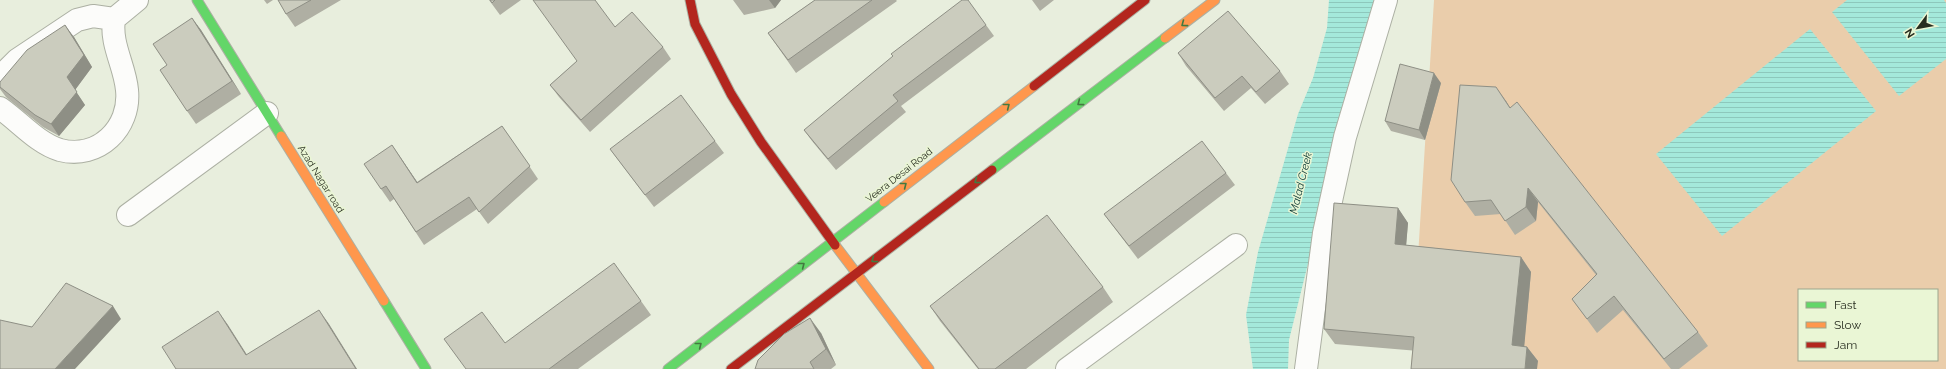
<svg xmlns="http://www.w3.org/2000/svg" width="1946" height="369" viewBox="0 0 1946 369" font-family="Raleway,sans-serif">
  <defs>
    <pattern id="water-rules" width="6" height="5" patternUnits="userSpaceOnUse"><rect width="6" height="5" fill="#a4e9db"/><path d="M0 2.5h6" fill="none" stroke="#8dc8bc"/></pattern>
  </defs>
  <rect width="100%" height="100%" fill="#e8eedd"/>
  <path fill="#eacdab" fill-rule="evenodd" d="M1434 0H1946V369H1411ZM1799 290H1937V360H1799Z"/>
  <path fill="url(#water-rules)" d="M1329 0H1378L1351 91 1289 340 1288 369H1253L1246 315 1258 252 1298 114 1313 78 1327 28Z
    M1847 0H1944L1946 3V59L1899 96 1832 12Z
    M1810 29 1876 111 1722 236 1656 154Z"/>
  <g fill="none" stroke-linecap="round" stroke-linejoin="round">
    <defs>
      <path id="street" d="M0 77 17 60 77 20 93 16 114 19
        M0 108C19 121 37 143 60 150 98 160 131 128 127 90 125 66 110 44 114 19L137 0
        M128 215 267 113
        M1067 369 1236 245
        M1306 369 1324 233 1345 137 1386 0"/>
      <path id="fast" d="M197 0 281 136
        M992 170 1165 38
        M384 301 426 369
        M668 369 884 202"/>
      <path id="slow" d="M1165 38 1215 0
        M281 136 384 301
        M884 202 1034 86
        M835 245 929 369"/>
      <path id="jam" d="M690 0 695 24 731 94 761 142 835 245
        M1034 86 1145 0
        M731 369 992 170"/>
    </defs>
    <use href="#street" stroke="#acb0a3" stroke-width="24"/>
    <use href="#fast" stroke="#acb0a3" stroke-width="11"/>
    <use href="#slow" stroke="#acb0a3" stroke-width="11"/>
    <use href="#jam" stroke="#acb0a3" stroke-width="11"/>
    <use href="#street" stroke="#fcfcfa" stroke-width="22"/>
    <use href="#fast" stroke="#63d668" stroke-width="9"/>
    <use href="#slow" stroke="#ff974d" stroke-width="9"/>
    <use href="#jam" stroke="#b3261e" stroke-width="9"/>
  </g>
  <path fill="#afafa3" d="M264 0H273L267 4Z
    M278 0H341L295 27 286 14Z
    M489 0H521L500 15Z
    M733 0H781L775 8 744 15Z
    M815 0H896L897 1 796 73 768 33Z
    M1032 0H1054L1040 11Z
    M192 18 201 30 241 94 196 124 187 111 167 65Z
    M986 25 994 36 901 106 906 112 836 170 812 141 804 130Z
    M615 27 663 47 671 59 590 132 559 97 550 85Z
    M74 37 92 67 75 90 85 105 59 136 43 127 6 97 0 89V82Z
    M1178 53 1280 71 1289 84 1265 104 1251 88 1224 111 1186 66Z
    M1441 83 1425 140 1391 131 1385 121Z
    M1506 101 1510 108 1698 332 1708 346 1679 369H1671L1623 310 1597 333 1572 299 1596 275 1538 202 1536 221 1515 235 1501 214 1475 216 1465 202Z
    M502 126 538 179 488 224 477 209 424 245 394 199 390 202 381 189 392 145 417 182Z
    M715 141 724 153 654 207 619 161 610 149Z
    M1226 173 1235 185 1138 259 1113 226 1104 214Z
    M1398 208 1408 223 1406 245 1521 257 1531 272 1524 346 1527 347 1538 361 1335 344 1324 329Z
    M1103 287 1113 302 1026 369H978L940 321 930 306Z
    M641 301 651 315 578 369H466L505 343Z
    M821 333 836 365 831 369H755Z"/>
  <path fill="#8e8f85" d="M769 0H781L775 8Z
    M192 18 201 30 241 94 232 81Z
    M65 25 74 37 92 67 75 90 85 105 59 136 51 124Z
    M1434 73 1441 83 1425 140 1419 130Z
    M1496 87 1506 101 1519 122 1510 108Z
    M392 145 401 158 426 195 417 183Z
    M1528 188 1538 202 1536 221 1526 207Z
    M1398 208 1408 223 1405 259 1395 244Z
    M1521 257 1531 272 1523 360 1512 345Z
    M113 306 121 319 75 369H55Z
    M319 310 329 324 357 369H356Z
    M218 311 228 325 256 369 246 355Z
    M810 318 821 333 836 365 826 349Z
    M1527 347 1538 361 1537 369H1525Z"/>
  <path fill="#cbccbe" stroke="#8e8f85" d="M278 0H311L286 14Z
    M490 0H495L492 3Z
    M533 0H595L615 27 632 12 663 47 581 120 550 85 577 61Z
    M815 0H872L788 60 768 33Z
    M962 0H968L986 25 893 95 898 101 828 159 804 130 893 56 891 54Z
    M1228 11 1280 71 1256 92 1242 76 1215 98 1178 53Z
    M192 18 232 81 187 111 160 70 167 65 153 44Z
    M65 25 84 55 67 77 77 92 51 124 35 115 0 87V82L27 50Z
    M1400 64 1434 73 1419 130 1385 121Z
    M1460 85 1496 87 1510 108 1517 102 1698 332 1664 359 1614 296 1587 319 1572 299 1597 274 1528 188 1526 207 1505 221 1491 200 1465 202 1451 180Z
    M681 95 715 141 645 195 610 149Z
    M502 126 530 166 479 212 469 197 416 232 386 186 381 189 364 164 392 145 417 183Z
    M1202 141 1226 173 1129 246 1104 214Z
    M1334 203 1398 208 1395 244 1521 257 1512 345 1527 347 1525 369H1411L1414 337 1324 329Z
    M1047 215 1103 287 995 369H979L930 306Z
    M614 263 641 301 549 369H466L444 339 482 312 505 343Z
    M66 283 113 306 55 369H0V320L32 327Z
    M319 310 356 369H176L162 347 218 311 246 355Z
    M810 318 826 349 810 362 814 369H755L758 360 784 334Z"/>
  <defs><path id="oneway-chevron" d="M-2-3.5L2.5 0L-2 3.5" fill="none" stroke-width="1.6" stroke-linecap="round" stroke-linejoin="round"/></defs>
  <g stroke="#437940">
    <use href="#oneway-chevron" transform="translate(1184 24) rotate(143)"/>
    <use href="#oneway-chevron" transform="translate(1080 103) rotate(143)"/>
    <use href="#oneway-chevron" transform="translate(1007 106) rotate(-38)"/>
    <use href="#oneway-chevron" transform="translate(977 181) rotate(143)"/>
    <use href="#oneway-chevron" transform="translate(904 185) rotate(-38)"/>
    <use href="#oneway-chevron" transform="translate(874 260) rotate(143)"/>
    <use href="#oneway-chevron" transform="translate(802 265) rotate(-38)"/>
    <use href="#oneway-chevron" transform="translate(699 345) rotate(-38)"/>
  </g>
  <g text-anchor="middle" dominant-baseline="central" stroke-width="3" stroke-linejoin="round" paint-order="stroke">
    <g font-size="10" fill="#282d20" stroke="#eaf6d5">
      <text transform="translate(899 175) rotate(-38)">Veera Desai Road</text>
      <text transform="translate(321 179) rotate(58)">Azad Nagar road</text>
    </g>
    <g font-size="11" font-style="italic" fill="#063531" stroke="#eaf6d5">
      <text transform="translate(1301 183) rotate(-76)">Malad Creek</text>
    </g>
  </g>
  <rect x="1798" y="289" width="140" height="72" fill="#eaf6d5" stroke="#9ca68d"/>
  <rect x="1806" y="302" width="20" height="6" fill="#63d668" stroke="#9ca68d"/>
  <text x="1834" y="309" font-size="12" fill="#282d20">Fast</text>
  <rect x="1806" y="322" width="20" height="6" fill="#ff974d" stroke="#9ca68d"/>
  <text x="1834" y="329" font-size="12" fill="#282d20">Slow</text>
  <rect x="1806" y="342" width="20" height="6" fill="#b3261e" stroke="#9ca68d"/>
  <text x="1834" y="349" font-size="12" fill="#282d20">Jam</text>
  <g transform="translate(1918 28) rotate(238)" stroke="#eaf6d5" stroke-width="3" paint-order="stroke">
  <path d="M0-3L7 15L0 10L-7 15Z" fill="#282d20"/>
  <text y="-6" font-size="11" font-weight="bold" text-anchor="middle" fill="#282d20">N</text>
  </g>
</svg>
